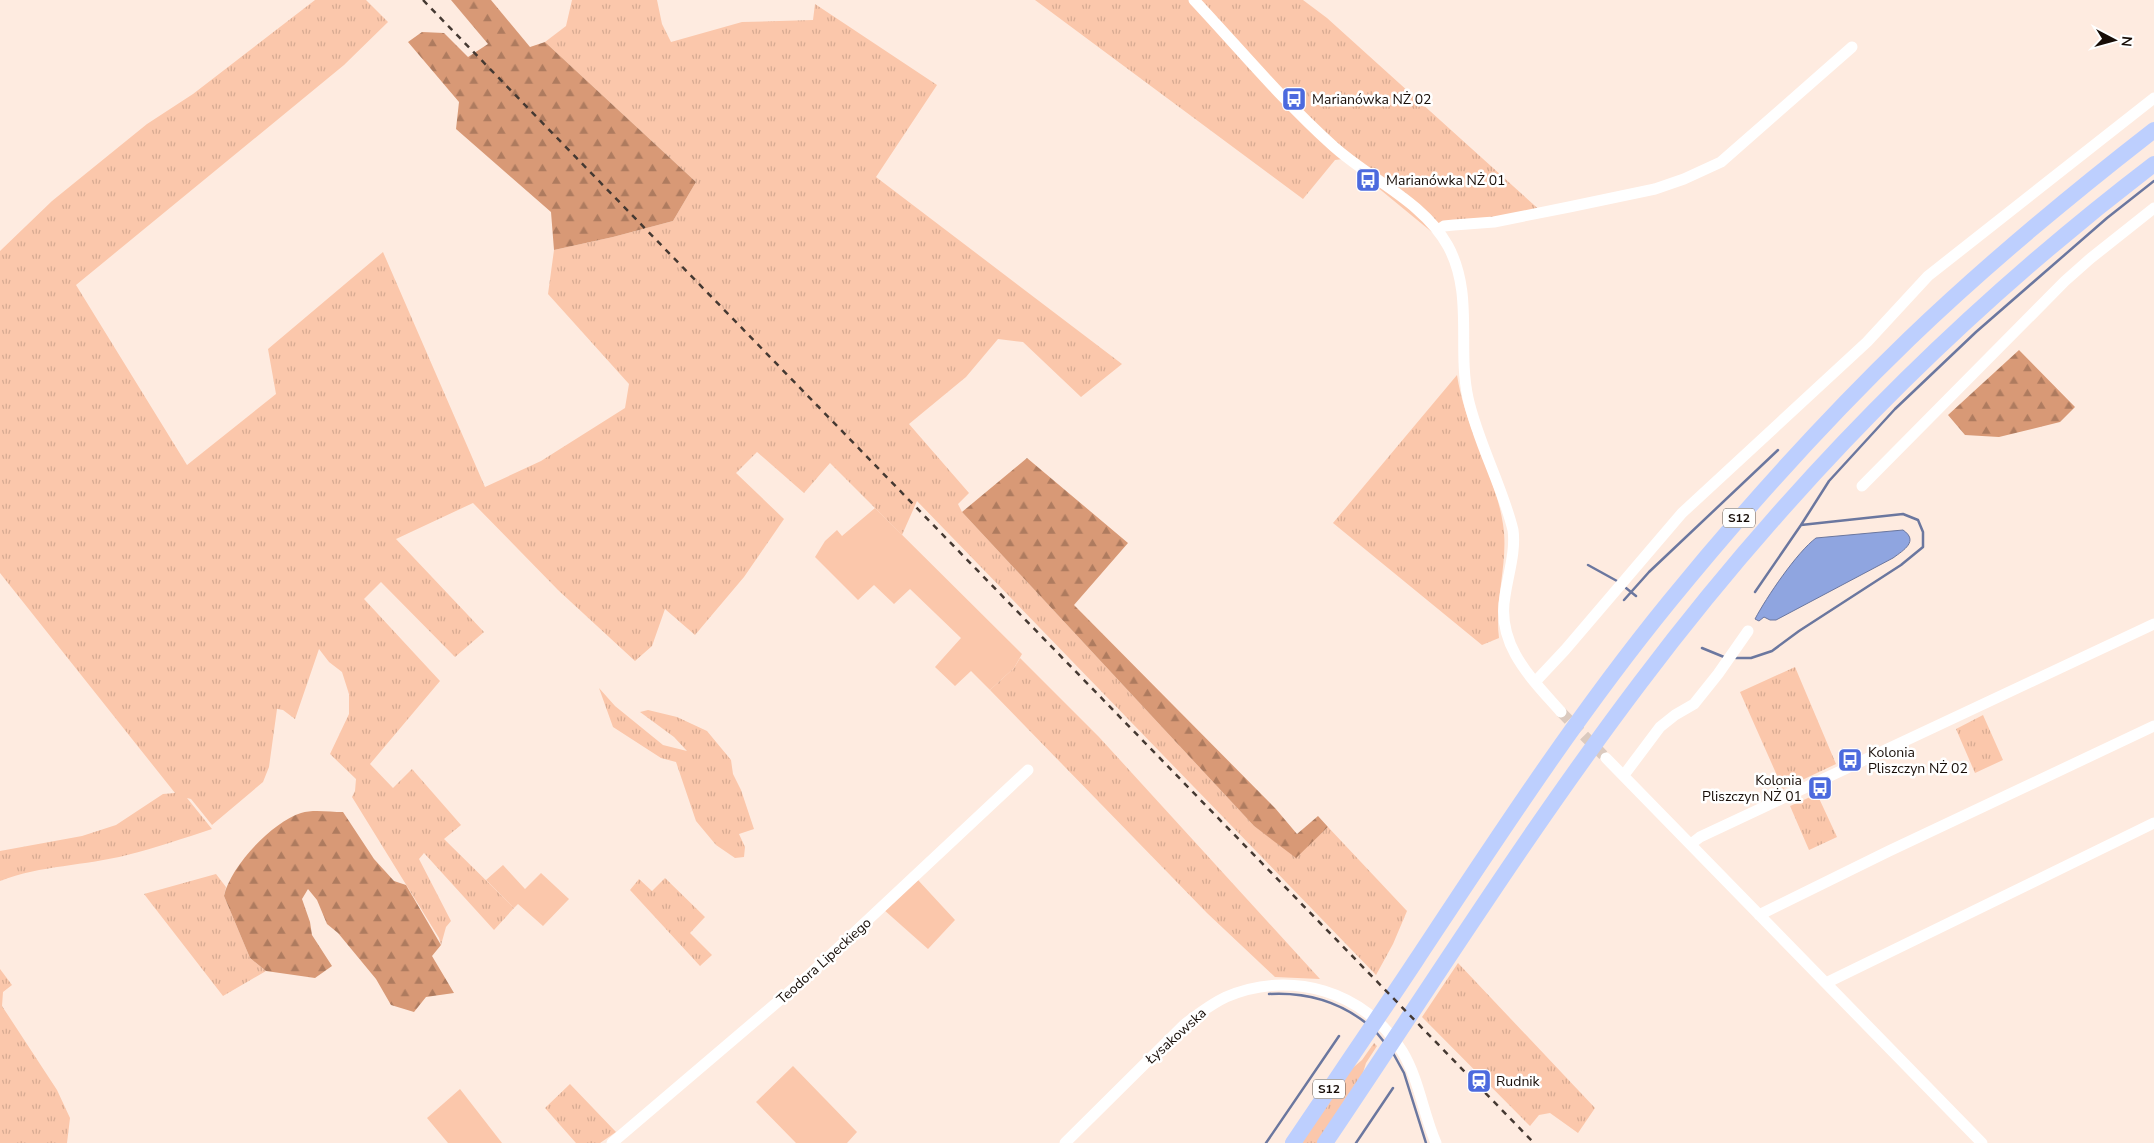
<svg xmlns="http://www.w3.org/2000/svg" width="2154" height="1143" viewBox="0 0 2154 1143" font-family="'Nunito Sans',sans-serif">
  <defs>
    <pattern id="grass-tufts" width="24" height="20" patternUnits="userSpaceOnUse" patternTransform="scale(1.25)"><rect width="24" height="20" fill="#fbc7ab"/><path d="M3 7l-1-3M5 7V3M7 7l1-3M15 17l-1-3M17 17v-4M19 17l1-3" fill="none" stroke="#d6aa92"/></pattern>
    <pattern id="forest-firs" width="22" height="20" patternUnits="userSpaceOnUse" patternTransform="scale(1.25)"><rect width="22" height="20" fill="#d89976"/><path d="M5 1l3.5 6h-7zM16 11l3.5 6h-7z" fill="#ae7b5f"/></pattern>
  </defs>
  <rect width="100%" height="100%" fill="#feebe0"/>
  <path fill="url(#grass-tufts)" d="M315 0H366L388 22 344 65 76 285 187 465 276 394 268 349 383 252 485 487 541 461 625 408 629 384 548 294 554 250 613 237 673 221 696 182 545 42 566 26 572 0H657L662 24 671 42 742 22 813 20 815 4 937 85 876 177 1122 364 1081 397 1023 342 998 339 966 377 909 424 969 493 958 504 962 512 1254 826 1296 857 1328 827 1407 911 1393 944 1376 975 917 501 902 535 830 463 804 493 757 452 736 473 784 519 744 577 695 635 665 609 652 646 635 661 558 590 473 503 396 539 484 632 455 657 381 582 364 599 440 681 370 764 393 788 412 769 461 825 444 839 514 908 494 930 424 853 419 859 451 921 446 927 441 945 439 938 352 797 355 791 356 779 330 754 349 714V694L342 672 329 662 319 649 295 719 283 710 277 709 269 767 263 782 212 825 191 799 187 798 212 829C184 838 156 848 127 855 85 866 41 865 0 881V851L82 836 116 825 163 794 175 793 0 573V251L52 201 147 124 193 94Z
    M1035 0H1303L1327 18 1544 214 1433 233 1343 159 1335 160 1303 199Z
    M1457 375C1465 428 1495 473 1503 524 1509 562 1494 600 1499 638L1482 645 1333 523Z
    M1020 658 1099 737 1320 979 1275 977 1207 913 990 690 1014 668Z
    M1795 667 1836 764 1783 789 1740 692Z
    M599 688 615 706 663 745 687 751 674 737 640 712 648 710 677 717 707 731 731 760 733 774 741 790 754 829 739 834 745 847 744 857 735 858 716 845 696 821 676 762 661 758 613 727Z
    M1983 715 2003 760 1975 773 1956 729Z
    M1817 794 1837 837 1809 850 1790 806Z
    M216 874 226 887 224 896 250 958 266 971 223 996 144 894Z
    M665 878 705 917 690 933 712 955 700 966 630 890 639 879 652 891Z
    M1458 963 1595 1108 1578 1133 1550 1113 1539 1115 1530 1126 1422 1017Z
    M0 969 12 985 3 992 2 1006 57 1090 70 1118 67 1143H0Z
    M1374 1043 1377 1046 1366 1063 1361 1079 1318 1143H1301L1349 1071 1362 1060Z
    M570 1084 616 1132 600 1143H576L545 1108Z"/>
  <path fill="url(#forest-firs)" d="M451 0H491L530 47 545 42 696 182 673 221 613 237 554 250 551 212 456 129 459 102 408 42 422 32 444 33 468 57 488 44Z
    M2019 350 2075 407 2060 422 1999 437 1965 435 1948 415Z
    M1027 458 1128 543 1074 605 1275 808 1297 834 1318 816 1328 827 1296 858 1254 826 962 512Z
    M343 812 374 859 394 881 406 885 441 945 432 956 454 993 426 997 414 1012 391 1005 376 979 338 933 327 924 317 900 308 889 302 899 310 922 312 935 332 966 315 978 266 971 250 958 224 896C230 867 272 822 301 813 313 809 330 812 343 812Z"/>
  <path fill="#fbc7ab" d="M875 508 1022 654 1014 668 990 690 971 671 955 686 935 667 961 638 910 589 894 604 874 585 858 600 815 557 825 541 837 530 842 536Z
    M503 865 525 889 541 873 569 899 543 926 518 904 514 908 486 880Z
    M918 880 955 920 928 949 883 909Z
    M793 1066 857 1132 847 1143H796L756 1102Z
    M460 1089 502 1143H448L427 1118Z"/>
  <path fill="#8fa5e0" stroke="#6b779f" d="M1903 530C1919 541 1904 550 1893 558L1776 620H1770L1764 617 1759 621 1755 619C1766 598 1797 552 1816 538Z"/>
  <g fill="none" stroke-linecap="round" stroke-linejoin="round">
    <path stroke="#6b779f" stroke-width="2.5" d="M1588 565 1617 581
      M1626 588 1636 596
      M1755 592 1801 525 1829 481 1895 409 1976 332 2107 218 2154 181
      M1624 600 1649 572 1778 450
      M1702 648 1724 657
      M1736 658H1751L1772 651 1799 631 1901 565 1923 547V532L1918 520 1903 514 1801 525
      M1269 994C1305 992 1338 1001 1366 1023
      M1376 1032 1385 1043
      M1393 1053 1404 1073 1426 1143
      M1266 1143 1339 1036
      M1356 1143 1393 1088"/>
    <path stroke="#dbcabf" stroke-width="11" stroke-dasharray="11 5.5" stroke-linecap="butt" d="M1561 712 1606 758"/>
    <path stroke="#fff" stroke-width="11" d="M1194 0C1239 48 1283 101 1332 145 1369 179 1423 201 1448 246 1474 294 1457 347 1468 398 1478 443 1502 485 1513 530 1516 551 1508 575 1505 596 1496 645 1531 678 1561 712
      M1438 230 1444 226 1454 225 1494 222 1569 207 1655 189 1684 179 1721 162 1852 47
      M1862 486 2065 281 2091 258 2154 208
      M1535 682 1565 650 1682 513 1867 342 1928 276 2154 98
      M1606 758 1982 1143
      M1624 775 1660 727 1675 715 1694 704 1718 674 1748 631
      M1691 844 1700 837 2154 624
      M1759 915 1889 851 2154 726
      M1826 983 2154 823
      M612 1143 808 976 1028 770
      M1065 1143 1185 1024C1198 1014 1211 1004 1226 997 1290 969 1365 991 1402 1051 1419 1079 1423 1113 1436 1143"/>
    <path stroke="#bdcffe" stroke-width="16" d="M1293 1143C1334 1082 1376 1021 1417 959 1497 838 1577 715 1669 602 1744 510 1823 422 1909 339 1986 265 2069 196 2154 130
      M1325 1143C1429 989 1528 831 1640 683 1787 488 1960 312 2154 164"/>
    <path stroke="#453932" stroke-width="2.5" stroke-dasharray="6 6" stroke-linecap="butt" d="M423 0 1534 1143"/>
  </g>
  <defs>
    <symbol id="bus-square" viewBox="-11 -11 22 22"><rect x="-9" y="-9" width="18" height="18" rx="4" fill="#4c6ade" stroke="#fff"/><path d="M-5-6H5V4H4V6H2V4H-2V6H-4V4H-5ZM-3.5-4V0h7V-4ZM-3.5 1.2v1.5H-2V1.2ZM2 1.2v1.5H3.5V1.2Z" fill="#fff"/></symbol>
    <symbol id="station-square" viewBox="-11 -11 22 22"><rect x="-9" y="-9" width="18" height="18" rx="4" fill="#4c6ade" stroke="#fff"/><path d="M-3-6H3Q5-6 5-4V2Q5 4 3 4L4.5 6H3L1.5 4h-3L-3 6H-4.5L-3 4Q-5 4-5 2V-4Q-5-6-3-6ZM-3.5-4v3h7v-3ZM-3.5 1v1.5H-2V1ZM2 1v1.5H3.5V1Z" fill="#fff"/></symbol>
  </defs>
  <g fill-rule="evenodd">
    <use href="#bus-square" x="1280" y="85" width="28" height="28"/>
    <use href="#bus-square" x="1354" y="166" width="28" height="28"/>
    <use href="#bus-square" x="1836" y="746" width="28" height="28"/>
    <use href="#bus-square" x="1806" y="774" width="28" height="28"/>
    <use href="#station-square" x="1465" y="1067" width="28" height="28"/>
  </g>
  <g text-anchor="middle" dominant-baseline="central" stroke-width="5" stroke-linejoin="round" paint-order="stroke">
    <g fill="#fff" stroke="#5d5651" stroke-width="1">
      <rect x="1723" y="508.5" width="32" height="19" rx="4"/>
      <rect x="1313" y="1079.5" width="32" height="19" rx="4"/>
    </g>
    <g font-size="12" font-weight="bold" fill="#170d07">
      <text x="1739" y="518">S12</text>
      <text x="1329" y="1089">S12</text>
    </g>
    <g font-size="14" fill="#170d07" stroke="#fff" text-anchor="start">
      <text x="1312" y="99">Marianówka NŻ 02</text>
      <text x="1386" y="180">Marianówka NŻ 01</text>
      <text x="1868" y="752">Kolonia<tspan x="1868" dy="16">Pliszczyn NŻ 02</tspan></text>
      <text x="1802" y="780" text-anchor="end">Kolonia<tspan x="1802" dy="16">Pliszczyn NŻ 01</tspan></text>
      <text x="1496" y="1081">Rudnik</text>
    </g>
    <g font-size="14" fill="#170d07" stroke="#fff">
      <text transform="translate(824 961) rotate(-42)">Teodora Lipeckiego</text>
      <text transform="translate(1176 1036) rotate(-42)">Łysakowska</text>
    </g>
  </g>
  <g transform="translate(2114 40) rotate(96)" stroke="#ffffff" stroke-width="4" paint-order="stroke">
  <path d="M0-4L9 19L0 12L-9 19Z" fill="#170d07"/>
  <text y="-8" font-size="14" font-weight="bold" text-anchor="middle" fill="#170d07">N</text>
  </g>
</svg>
